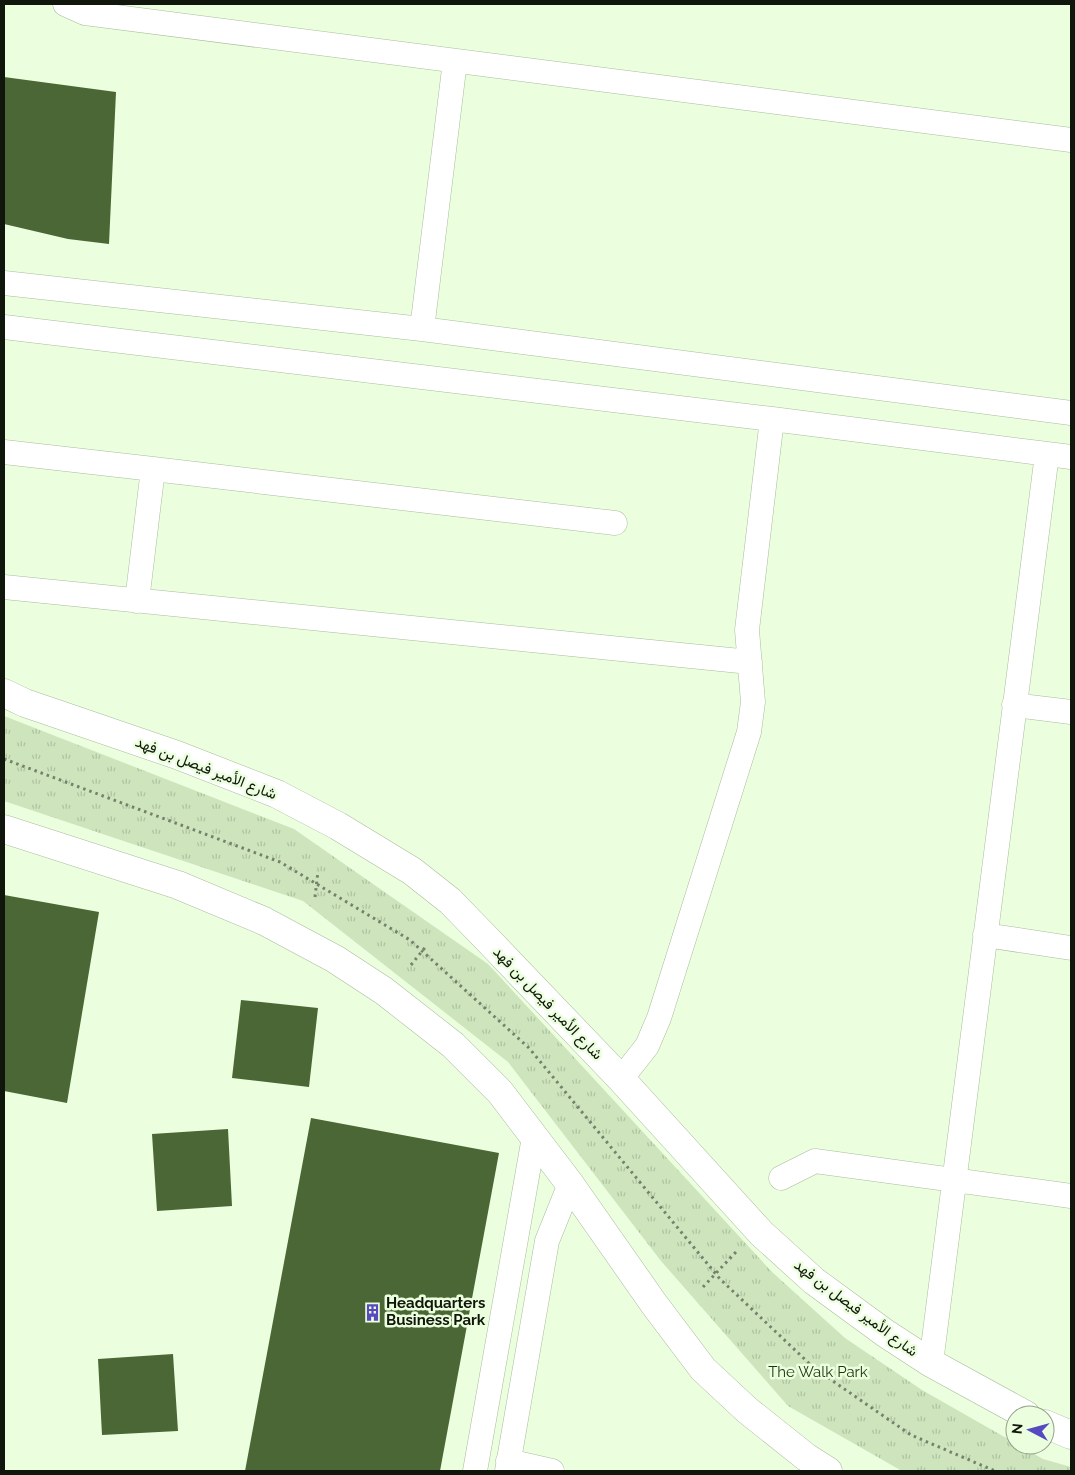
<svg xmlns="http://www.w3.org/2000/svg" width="1075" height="1475" viewBox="0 0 1075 1475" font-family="Raleway,Vazirmatn,sans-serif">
  <defs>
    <pattern id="grass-tufts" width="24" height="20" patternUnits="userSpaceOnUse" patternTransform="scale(1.25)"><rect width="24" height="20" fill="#cde4bd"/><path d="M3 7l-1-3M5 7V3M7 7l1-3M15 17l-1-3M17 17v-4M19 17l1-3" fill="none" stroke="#afc3a1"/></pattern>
  </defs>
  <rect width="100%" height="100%" fill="#ebfede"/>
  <path fill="url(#grass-tufts)" d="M4 716 294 829 488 964 772 1272 845 1338 922 1390 1015 1443V1445H1018L1043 1459 1071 1467V1471H902L788 1406 661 1261 508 1062 303 901 4 801Z"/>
  <path fill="#4c6736" d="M4 77 116 92 109 244 68 239 4 224Z
    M4 895 99 912 67 1103 4 1091Z
    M241 1000 318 1008 309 1087 232 1078Z
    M311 1118 499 1153 440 1471H245Z
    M228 1129 232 1206 157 1211 152 1134Z
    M173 1354 178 1431 102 1435 98 1359Z"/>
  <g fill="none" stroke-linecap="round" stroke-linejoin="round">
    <defs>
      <path id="street" d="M65 4 85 13 1071 140
        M4 283 422 329 1071 413
        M4 327 772 419 1071 457
        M422 329 455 61
        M4 452 153 469
        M4 587 750 662
        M137 601 153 469 615 523
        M1014 705 1071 712
        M985 935 1071 948
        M621 1079 647 1046 659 1018 749 732 753 702 747 630 772 419
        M781 1178 815 1161 1071 1196
        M931 1363 1047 454
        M508 1461 552 1471
        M475 1471 534 1137
        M507 1471 547 1241 570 1184"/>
      <path id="secondary" d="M4 693 25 703 177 755 277 794 338 826 412 871 450 901 487 939 621 1079 762 1234 814 1281 885 1333 931 1363 1026 1415
        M4 829 178 885 264 921 335 959 384 991 453 1045 500 1092 570 1184 654 1304 703 1369 747 1410 806 1457 828 1471
        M1045 1424 1071 1435"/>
    </defs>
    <use href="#street" stroke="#aabc9e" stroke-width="25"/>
    <use href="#secondary" stroke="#aabc9e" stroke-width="29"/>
    <path stroke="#75816d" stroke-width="3" stroke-dasharray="2.5 4" stroke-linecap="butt" d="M4 759 280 862 410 940 529 1048 720 1279 814 1368 911 1435 995 1471
      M315 897 318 871
      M411 965 427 945
      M703 1287 736 1252"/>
    <use href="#street" stroke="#fff" stroke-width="24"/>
    <use href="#secondary" stroke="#fff" stroke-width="28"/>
  </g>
  <defs>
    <symbol id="building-bare" viewBox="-9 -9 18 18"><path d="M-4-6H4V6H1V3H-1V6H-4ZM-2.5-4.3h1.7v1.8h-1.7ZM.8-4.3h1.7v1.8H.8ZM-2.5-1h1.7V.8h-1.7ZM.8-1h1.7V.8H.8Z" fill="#574ac1" stroke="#ebfede" stroke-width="2.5" paint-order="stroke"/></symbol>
  </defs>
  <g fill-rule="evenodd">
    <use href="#building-bare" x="360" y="1300" width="25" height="25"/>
  </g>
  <g text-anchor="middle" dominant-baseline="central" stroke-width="5" stroke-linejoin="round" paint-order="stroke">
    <g font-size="15" fill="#10160b" stroke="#ebfede">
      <text transform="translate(206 768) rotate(21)">شارع الأمير فيصل بن فهد</text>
      <text transform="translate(548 1003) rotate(46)">شارع الأمير فيصل بن فهد</text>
      <text transform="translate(856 1308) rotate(37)">شارع الأمير فيصل بن فهد</text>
    </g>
    <g font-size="15" font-weight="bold" fill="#10160b" stroke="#ebfede" text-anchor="start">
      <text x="386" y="1303">Headquarters<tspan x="386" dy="17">Business Park</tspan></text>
    </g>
    <g font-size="15" fill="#1f330d" stroke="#ebfede">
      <text x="818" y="1372">The Walk Park</text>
    </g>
  </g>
  <rect width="1075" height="1475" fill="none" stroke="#10160b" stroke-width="10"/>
  <g transform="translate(1030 1430) rotate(276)"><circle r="24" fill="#ebfede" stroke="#93a18a"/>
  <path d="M0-4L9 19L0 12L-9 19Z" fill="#574ac1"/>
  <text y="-8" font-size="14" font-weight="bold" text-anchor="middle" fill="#10160b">N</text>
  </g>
</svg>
